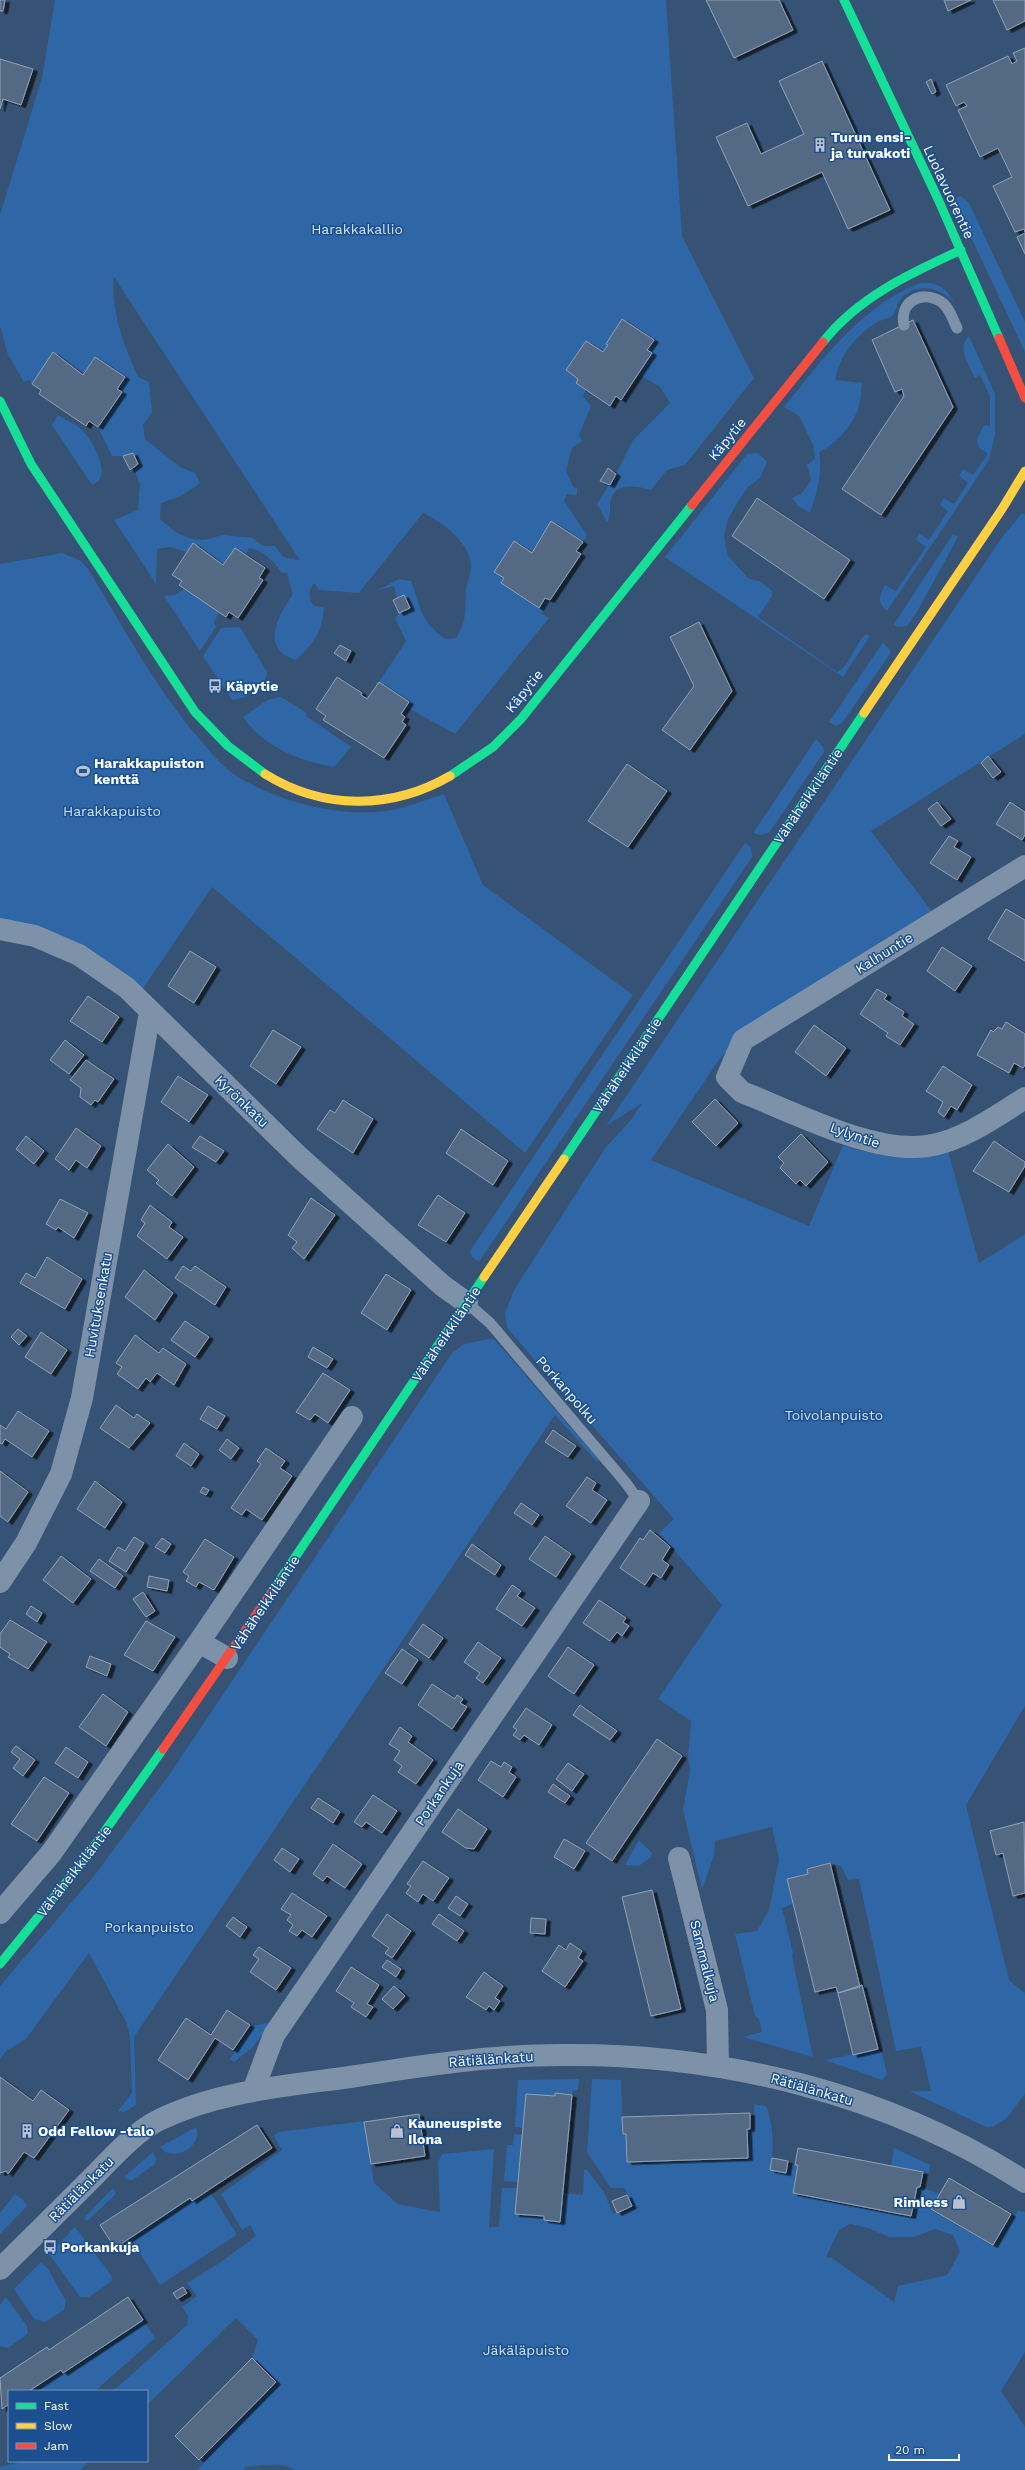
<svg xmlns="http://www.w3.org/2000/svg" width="1025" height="2470" viewBox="0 0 1025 2470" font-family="'Work Sans',sans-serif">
  <defs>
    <filter id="shadow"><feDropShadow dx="4.5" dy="2.5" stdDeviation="0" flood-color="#0009"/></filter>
  </defs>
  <rect width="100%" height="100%" fill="#365274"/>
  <path fill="#2f66a5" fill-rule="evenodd" d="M55 0H666L682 236 754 378 685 465 667 470 651 490C635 486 613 481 610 504 610 511 611 515 607 522L597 504 616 474 633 440 670 403 660 387 638 374 652 353 647 350 654 340 623 319 606 344 608 345 603 352 586 341 566 370 578 379 576 383 586 390 583 396 591 406 579 435 582 441 572 448 566 470 573 487 577 488V495L567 494 564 501 587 535 583 542 551 521 532 553 494 572 504 578 501 583 538 608 545 598 550 600 542 614 549 618 455 734 406 707 409 702 379 682 406 641 395 619 399 613 410 608 404 595 397 598 394 586 378 590 399 579 411 581C422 609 418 618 445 639L456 638C467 619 465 612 466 591 466 583 472 573 471 564 468 541 442 522 423 513L359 593 319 590 314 583C308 591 308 598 314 606L324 607C323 632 313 644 296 660 259 649 278 616 293 594L287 573H282C275 562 262 549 249 548L245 555 223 565 193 543 187 552 170 547 157 549 156 584 114 520 138 510 140 484 133 467 138 464 133 453 127 456H112L98 427 122 392 117 389 125 377 95 357 83 375 53 352 32 384 29 380 24 382 8 355 0 326V215L42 78ZM114 277 299 559V560L283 557 275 546H263L251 537C240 538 232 535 223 535 216 536 209 540 201 540 185 540 172 530 160 519L161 503 181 496 200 483 195 473 180 467 145 439 143 425 152 413 149 382 138 377C124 344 111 314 114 277Z
    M961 196 969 203 1025 322V352L953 199Z
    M920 283C939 281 947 289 955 304 942 287 915 281 900 300 897 304 896 311 894 314 891 318 881 320 877 322 856 336 840 354 835 380L862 383C861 392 861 404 857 412 849 429 837 443 819 452 823 474 817 492 810 513L798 506 792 498 802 493 811 480 807 465 815 458 813 445 799 416 784 407C823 359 860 307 920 283Z
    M969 336 995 394V435L989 460 887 611C877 603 879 594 885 585L896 591 926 547 916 540 919 533 929 540 948 511 940 505 944 498 954 504 968 483 959 476 963 469 973 475 988 454 978 447 977 439 984 425 990 426V396L980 375 975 378C969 366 956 348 969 336Z
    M58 415C66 420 76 424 82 430 93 441 114 477 92 485L52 425Z
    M758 453 767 462 760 478 748 487 739 500 728 519 724 537 728 556 749 579 760 581 772 591V596L758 617 837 672C848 669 856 642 866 634L870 636 843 677 665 557 747 454Z
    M1022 513 1025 515V734L871 831 933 913 731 1047 719 1060 651 1160 809 1226 843 1145C881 1159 908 1157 948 1151L979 1263 1025 1234V1706L966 1805 1009 1980 1025 1993V2094L1006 2119 994 2126 986 2127 909 2091H931L921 2047 896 2051 859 1879 848 1880 841 1866 830 1863 807 1868 808 1874 787 1879 793 1904 782 1908 793 1953 792 1956 813 2057 743 2037 762 2032 759 2019 755 2016 735 1934 757 1931 769 1910 779 1859 772 1827 715 1841 714 1855 702 1890 683 1810 690 1770 688 1756 691 1721 658 1699 722 1605 659 1533 674 1519 507 1328 505 1314 514 1290 606 1147 631 1120 642 1103 606 1126 1003 536Z
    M953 534 958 537 917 612 907 626 897 627 894 624Z
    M62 553 81 561 88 569C124 628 157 691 203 743 212 754 223 767 235 775 276 801 337 817 386 811 406 808 425 800 444 794L483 885 633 995 525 1153 212 887 142 990 0 920V564Z
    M184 589 219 612 214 622 216 627 200 651 164 596 175 595Z
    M240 627 267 672C265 690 248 698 232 700L203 656 221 628Z
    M883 642 890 650V654L842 723 836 726 829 722Z
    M281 697 307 713 306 716 351 747 335 766 333 767C297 760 264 747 243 717L269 699Z
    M816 739 823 747 824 752 769 833 760 835 753 833Z
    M745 843 751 847 752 857 479 1262 472 1257 470 1251Z
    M488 1339H494L599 1460 597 1462 555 1415 134 2037 136 2105 124 2112 118 2111 132 2093 130 2037 127 2024 89 1953 26 2039 6 2051 0 2059V1986L94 1876 169 1775 452 1353 464 1344Z
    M639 1840 652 1853 651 1857 639 1866 625 1865Z
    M271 2022 253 2047 234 2062 230 2059 252 2026Z
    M878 2049 882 2052 887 2074 882 2080 825 2060Z
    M579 2079 578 2090 572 2091V2095L556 2093 555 2096 526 2094 523 2128 515 2127 518 2080Z
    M592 2079 621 2080 623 2133 626 2134 628 2162 748 2158 747 2129H755L754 2104 766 2106C774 2125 774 2149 770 2170L786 2173 787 2165H798L793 2193 911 2216 917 2187H920L940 2194 931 2210 993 2245 1011 2214H1016L1018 2210 1025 2212V2352L1001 2391 1025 2427V2470H294C283 2461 260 2466 246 2467L244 2470H197L203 2464 199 2460 276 2382 252 2358 258 2340 236 2318 147 2405V2391H113L187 2325 188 2315 182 2307 197 2296 187 2283 221 2262 256 2236 250 2225 242 2230 221 2194 282 2150 274 2136 278 2132 364 2121 374 2183 398 2204 440 2212 438 2162 442 2154 494 2149 489 2227H499L502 2188H518L516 2214 544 2216V2220L560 2222 563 2193 583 2195 584 2169 587 2170 604 2192 613 2214 632 2206 625 2188H611L587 2152ZM850 2224 868 2228 889 2237H914L935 2229 953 2235 960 2252 947 2275 898 2286 894 2302 832 2258 826 2257 839 2230Z
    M196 2127C204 2146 173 2164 160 2147Z
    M514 2134 523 2135 518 2182 504 2181 507 2145H513Z
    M894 2148 930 2165 929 2173 891 2166Z
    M153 2152 156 2159 155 2164 131 2181 124 2177Z
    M113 2188 116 2194 87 2221 84 2218Z
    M209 2190 236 2233 235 2236 160 2285 130 2238 190 2198 192 2201Z
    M15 2194 23 2200 27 2206 0 2234V2213Z
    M75 2227 111 2275 112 2281 89 2297H80L49 2254Z
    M41 2262 48 2269 66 2301 64 2310 45 2322 34 2319 14 2289Z
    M6 2297 27 2326 28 2334 8 2348 0 2346V2304Z
    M143 2320 155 2338 95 2391H29L61 2370 64 2373Z
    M24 2461H89L80 2470H0V2467Z"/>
  <path fill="#526984" stroke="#92a2b6" filter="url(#shadow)" d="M0 0H5L3 11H0Z
    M706 0H779L793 30 734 58Z
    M944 0H971L948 11Z
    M993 0H1025V21L1007 30Z
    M1025 48V232L1024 229 1015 232 993 186 1012 177 998 148 980 157 958 110 967 106 964 102 956 106 946 85 1008 56 1012 64 1017 61 1013 53Z
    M0 59 33 69 21 105 3 99 0 109Z
    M822 61 890 210 848 229 822 172 748 206 716 137 747 123 761 154 804 134 779 81Z
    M931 79 936 92 932 94 926 82Z
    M1025 233V254L1017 237Z
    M622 319 654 340 647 350 652 353 638 374 621 400 616 396 610 406 576 383 578 379 566 370 586 341 603 352 608 345 606 344Z
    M913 320 953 407 881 515 842 489 904 396 902 389 895 392 872 340Z
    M53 352 83 375 95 357 125 377 117 389 122 392 98 427 89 421 86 426 39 394 41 390 32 384Z
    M133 453 138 464 130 470 123 456Z
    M608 468 616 474 610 485 600 481Z
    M757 498 850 560 824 599 732 536Z
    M551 521 583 542 576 551 581 554 550 600 545 598 539 608 501 583 504 578 494 572 514 541 532 553Z
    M193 543 223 565 235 548 265 568 259 578 263 580 238 618 229 612 226 617 179 585 182 581 172 575Z
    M404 595 410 608 399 613 393 600Z
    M699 622 732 691 690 750 662 730 694 686 670 637Z
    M340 645 351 651 346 661 334 653Z
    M337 677 362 693 361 695 367 699 379 682 409 702 401 714 405 717 402 722 406 725 384 758 323 720 326 716 316 709Z
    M988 756 1001 772 993 778 981 763Z
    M627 764 667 791 628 847 588 821Z
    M937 802 951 819 941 826 928 809Z
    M1010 802 1025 812V835L1022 840 996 824Z
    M949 836 958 841 954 847 971 857 957 880 930 863Z
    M1006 909 1025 920V961L988 939Z
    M942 947 972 966 955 991 927 971Z
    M190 951 216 967 194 1003 168 986Z
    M877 989 887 995 884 999 904 1012 902 1016 914 1024 900 1045 886 1036 888 1033 860 1014Z
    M88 996 119 1017 102 1042 70 1021Z
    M1006 1022 1025 1034V1065L1023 1068 1014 1063 1009 1073 977 1055 991 1030 993 1032 998 1027 1002 1029Z
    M814 1025 846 1048 826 1076 795 1052Z
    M273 1030 301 1047 276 1084 250 1066Z
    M65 1040 84 1055 69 1074 50 1060Z
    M86 1060 114 1079 98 1102 95 1100 91 1105 80 1097 81 1088 70 1080Z
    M943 1066 972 1085 957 1110 951 1106 944 1117 938 1112 943 1102 926 1091Z
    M178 1076 208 1095 189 1122 161 1102Z
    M715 1099 738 1123 716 1146 692 1122Z
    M343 1100 373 1119 353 1153 317 1129 330 1110 335 1113Z
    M76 1128 101 1146 87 1168 76 1160 69 1170 55 1159Z
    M461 1129 508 1161 493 1185 446 1153Z
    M801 1134 828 1162 806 1186 800 1180 796 1184 780 1168 784 1163 778 1157Z
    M26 1136 44 1151 34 1164 16 1149Z
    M200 1136 224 1151 216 1162 192 1147Z
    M994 1141 1025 1162V1166L1009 1192 973 1171Z
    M168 1144 194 1167 172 1196 156 1183 159 1180 147 1170Z
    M438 1195 465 1213 446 1242 418 1225Z
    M311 1198 335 1215 304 1259 292 1248 297 1242 288 1235Z
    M60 1199 88 1213 74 1238 58 1227 56 1230 46 1224Z
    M150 1205 172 1222 169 1227 183 1237 167 1259 137 1236 145 1223 141 1220Z
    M47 1257 82 1279 65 1309 20 1283 26 1273 35 1278Z
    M183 1266 191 1271 195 1266 226 1287 215 1305 175 1278Z
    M144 1270 173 1293 155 1320 125 1297Z
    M386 1274 411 1290 387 1330 361 1313Z
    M185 1321 209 1337 195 1357 171 1340Z
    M18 1329 27 1336 19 1345 11 1337Z
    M41 1332 67 1350 51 1374 25 1357Z
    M135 1335 159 1353 163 1348 186 1364 174 1385 157 1373 150 1382 146 1378 138 1389 117 1374 122 1367 116 1363Z
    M313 1347 333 1359 327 1368 308 1357Z
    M323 1373 350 1390 328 1423 315 1414 310 1420 296 1412Z
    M116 1405 134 1418 137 1414 150 1423 129 1448 100 1428Z
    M208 1406 225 1416 217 1429 200 1419Z
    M18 1411 49 1431 32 1457 5 1439 2 1444 0 1443V1425L6 1429Z
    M553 1430 576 1446 568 1457 545 1442Z
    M227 1439 239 1448 231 1459 219 1450Z
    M184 1443 199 1454 191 1466 176 1456Z
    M266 1448 285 1461 280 1468 292 1476 262 1520 246 1509 242 1515 231 1508 261 1464 257 1461Z
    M0 1471 28 1492 8 1522 0 1516Z
    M587 1477 596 1483 592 1490 607 1500 591 1523 566 1506Z
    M95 1481 122 1502 105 1528 77 1509Z
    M203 1487 209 1490 206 1495 200 1492Z
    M521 1503 539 1515 532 1525 514 1513Z
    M650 1530 670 1547 662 1560 669 1565 661 1578 653 1573 645 1585 620 1568 640 1538 643 1540Z
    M545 1536 571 1554 556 1577 529 1559Z
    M134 1537 144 1543 126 1572 109 1561 118 1547 125 1551Z
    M162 1538 171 1544 165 1553 155 1547Z
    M205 1539 234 1557 214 1590 199 1582 196 1587 186 1581 189 1576 183 1572Z
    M472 1544 501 1565 495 1575 465 1555Z
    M61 1556 91 1579 73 1603 43 1580Z
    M99 1559 123 1576 115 1588 90 1571Z
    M149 1576 169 1580 167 1591 147 1587Z
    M512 1585 521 1591 517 1596 535 1608 522 1626 496 1609Z
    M143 1592 155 1611 146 1617 133 1599Z
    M599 1600 626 1618 623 1622 629 1626 622 1636 617 1632 610 1641 583 1623Z
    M31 1606 42 1613 37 1622 26 1614Z
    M10 1620 47 1642 28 1669 8 1657 10 1654 0 1647V1634Z
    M146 1621 175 1637 153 1671 124 1655Z
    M423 1624 443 1638 429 1658 409 1644Z
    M478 1642 501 1658 483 1683 476 1678 480 1673 464 1662Z
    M568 1647 594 1665 574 1694 548 1676Z
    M402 1649 418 1660 402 1684 385 1673Z
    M90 1656 111 1664 107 1676 86 1667Z
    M432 1684 455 1699 457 1695 463 1699 460 1703 467 1707 452 1729 418 1705Z
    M103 1694 128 1712 106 1746 79 1727Z
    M580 1705 617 1731 610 1740 573 1715Z
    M526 1708 552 1725 539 1745 524 1735 520 1740 513 1735 517 1730 513 1727Z
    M400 1727 412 1736 408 1742 433 1760 416 1784 398 1772 402 1766 394 1760 400 1751 389 1744Z
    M657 1739 682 1756 612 1861 586 1843Z
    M16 1746 35 1760 23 1776 13 1768 20 1759 11 1752Z
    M66 1747 88 1762 78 1778 55 1763Z
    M491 1761 501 1767 504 1762 512 1767 509 1772 516 1777 503 1797 478 1780Z
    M568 1763 584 1774 572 1791 556 1779Z
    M44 1777 69 1793 37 1841 11 1824Z
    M553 1784 570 1796 565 1803 548 1792Z
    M373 1795 397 1811 382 1833 366 1822 362 1827 354 1822Z
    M318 1798 340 1812 333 1823 311 1808Z
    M458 1809 487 1829 474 1849 466 1848 442 1832Z
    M1024 1822 1025 1893 1013 1896 1003 1853 996 1855 990 1831Z
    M564 1839 585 1851 574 1869 554 1857Z
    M333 1844 362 1864 345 1888 327 1876 323 1881 313 1874Z
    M282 1848 299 1859 290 1872 274 1860Z
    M423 1861 449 1878 433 1901 423 1894 418 1902 406 1893 411 1886 407 1884Z
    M830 1863 860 1987 838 1993 836 1987 815 1992 787 1879 808 1874 807 1869Z
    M652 1890 681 2009 651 2016 622 1897Z
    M292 1893 327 1916 312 1937 302 1930 297 1936 289 1931 293 1925 287 1920 291 1915 281 1909Z
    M456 1896 468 1904 460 1916 448 1908Z
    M387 1914 411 1931 392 1958 385 1953 389 1948 372 1936Z
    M439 1914 464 1931 457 1941 432 1924Z
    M233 1917 247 1927 240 1937 226 1926Z
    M531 1918 546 1919 545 1934 530 1933Z
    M570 1943 582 1951 578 1958 583 1961 565 1987 542 1971 559 1945 566 1950Z
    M259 1947 291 1968 276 1990 250 1972 259 1959 253 1955Z
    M387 1960 401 1969 396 1977 382 1967Z
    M351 1967 379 1985 367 2004 373 2007 366 2017 351 2007 354 2003 336 1991Z
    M484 1972 503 1986 495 1998 500 2001 494 2010 489 2006 486 2010 466 1997Z
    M862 1985 878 2049 853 2055 838 1993Z
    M394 1986 405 1996 393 2009 382 1999Z
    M227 2010 250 2025 233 2050 215 2038 188 2080 158 2060 186 2018 211 2035Z
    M0 2077 33 2101 41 2090 69 2110 34 2158 24 2152 8 2174 6 2171 0 2173Z
    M555 2093 572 2095 560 2222 544 2220V2216L515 2214 526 2094 555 2096Z
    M750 2113V2129H747L748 2158 627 2162 626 2134H623L622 2117Z
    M419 2114 425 2156 371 2164 364 2122Z
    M257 2125 272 2148 192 2201 190 2198 115 2248 100 2225Z
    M798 2148 923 2172 920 2187H917L911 2216 793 2193 798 2165H795Z
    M772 2158 788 2161 786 2173 770 2170Z
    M949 2178 1011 2214 993 2245 931 2209Z
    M627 2195 632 2206 617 2213 612 2201Z
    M183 2287 187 2293 177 2299 173 2293Z
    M128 2297 143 2320 63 2373 61 2370 29 2391H9V2404L2 2409 0 2378 47 2347 49 2350Z
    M252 2358 276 2382 199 2460 175 2436Z"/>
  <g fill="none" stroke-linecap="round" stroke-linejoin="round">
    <path stroke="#7d92a8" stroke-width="11" d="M904 325C899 302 921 290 940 301 949 306 953 320 957 328
      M467 1303 490 1323 626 1483 639 1501"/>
    <path stroke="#7d92a8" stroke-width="22" d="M1025 866 743 1040 727 1077 742 1092C793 1112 873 1154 927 1146 960 1142 997 1116 1025 1098
      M0 929 35 936 79 955 127 988 298 1156 443 1286 467 1303
      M0 1582 26 1543 61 1474 82 1398 150 1012
      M199 1642 227 1658
      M679 1858 717 2010 718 2066
      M0 1913 52 1852 199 1642 352 1417
      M253 2091 274 2035 639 1501
      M0 2269C31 2239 61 2209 92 2178 112 2158 133 2133 159 2120 218 2091 286 2086 350 2077 420 2066 490 2055 561 2055 722 2053 889 2094 1025 2182"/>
    <path stroke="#16e098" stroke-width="9" d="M844 0 938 199 999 338
      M823 342C858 297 911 273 961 250
      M0 401 31 464 195 712 228 746 265 774
      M450 776 493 747 521 719 692 505
      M564 1159 864 713
      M271 1593 484 1277
      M0 1964 85 1859 163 1749"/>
    <path stroke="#ffcf43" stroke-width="9" d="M864 713 1002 509 1025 471
      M265 774C323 810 391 810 450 776
      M484 1277 564 1159"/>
    <path stroke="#f24e42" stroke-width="9" d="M999 338 1025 398
      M692 505 823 342
      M163 1749 271 1593"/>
  </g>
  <defs>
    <symbol id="building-bare" viewBox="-9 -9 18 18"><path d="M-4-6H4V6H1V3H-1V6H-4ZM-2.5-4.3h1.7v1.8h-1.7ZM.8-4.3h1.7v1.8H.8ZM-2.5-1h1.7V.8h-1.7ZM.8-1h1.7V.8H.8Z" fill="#b9c2ce" stroke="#1b4f8f" stroke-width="2.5" paint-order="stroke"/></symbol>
    <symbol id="bus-bare" viewBox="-9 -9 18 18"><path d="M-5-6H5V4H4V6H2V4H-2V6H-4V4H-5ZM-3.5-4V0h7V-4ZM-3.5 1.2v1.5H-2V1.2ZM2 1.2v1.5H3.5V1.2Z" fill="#b9c2ce" stroke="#1b4f8f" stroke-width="2.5" paint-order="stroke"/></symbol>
    <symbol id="stadium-bare" viewBox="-9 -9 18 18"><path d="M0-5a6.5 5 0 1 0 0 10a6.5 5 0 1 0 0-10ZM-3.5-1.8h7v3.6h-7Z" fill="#b9c2ce" stroke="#1b4f8f" stroke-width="2.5" paint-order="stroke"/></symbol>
    <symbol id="shop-bare" viewBox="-9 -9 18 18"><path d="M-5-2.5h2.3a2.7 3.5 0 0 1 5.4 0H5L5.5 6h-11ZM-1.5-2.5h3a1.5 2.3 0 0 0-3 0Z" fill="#b9c2ce" stroke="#1b4f8f" stroke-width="2.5" paint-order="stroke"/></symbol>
  </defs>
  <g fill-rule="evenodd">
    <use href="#building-bare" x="810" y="135" width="20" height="20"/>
    <use href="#bus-bare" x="205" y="676" width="20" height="20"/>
    <use href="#stadium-bare" x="73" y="761" width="20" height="20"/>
    <use href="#building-bare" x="17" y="2121" width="20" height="20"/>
    <use href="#shop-bare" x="387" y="2121" width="20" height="20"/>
    <use href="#shop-bare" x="949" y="2192" width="20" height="20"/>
    <use href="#bus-bare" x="40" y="2237" width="20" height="20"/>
  </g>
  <g text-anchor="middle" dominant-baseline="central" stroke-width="3" stroke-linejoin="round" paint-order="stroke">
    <g font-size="14" font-weight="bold" fill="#fff" stroke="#1b4f8f" text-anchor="start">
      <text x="831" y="137">Turun ensi-<tspan x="831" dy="16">ja turvakoti</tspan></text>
      <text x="226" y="686">Käpytie</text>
      <text x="94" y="763">Harakkapuiston<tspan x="94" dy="16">kenttä</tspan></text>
      <text x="408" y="2123">Kauneuspiste<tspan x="408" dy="16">Ilona</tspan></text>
      <text x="38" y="2131">Odd Fellow -talo</text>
      <text x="948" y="2202" text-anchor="end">Rimless</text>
      <text x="61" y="2247">Porkankuja</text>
    </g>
    <g font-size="14" fill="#fff" stroke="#1b4f8f">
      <text transform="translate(949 192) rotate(65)">Luolavuorentie</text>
      <text transform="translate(727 439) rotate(-51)">Käpytie</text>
      <text transform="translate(524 691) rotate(-51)">Käpytie</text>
      <text transform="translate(808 796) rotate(-56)">Vähäheikkiläntie</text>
      <text transform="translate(884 953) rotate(-32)">Kalhuntie</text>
      <text transform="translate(627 1065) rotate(-56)">Vähäheikkiläntie</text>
      <text transform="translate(242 1101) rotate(44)">Kyrönkatu</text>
      <text transform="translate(855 1135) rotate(19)">Lylyntie</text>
      <text transform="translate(98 1305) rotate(-80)">Huvituksenkatu</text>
      <text transform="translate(446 1334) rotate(-56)">Vähäheikkiläntie</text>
      <text transform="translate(567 1390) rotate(49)">Porkanpolku</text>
      <text transform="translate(265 1603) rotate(-56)">Vähäheikkiläntie</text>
      <text transform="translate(439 1793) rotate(-56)">Porkankuja</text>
      <text transform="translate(74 1871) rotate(-52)">Vähäheikkiläntie</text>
      <text transform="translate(705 1961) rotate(76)">Sammalkuja</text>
      <text transform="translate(491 2059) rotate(-4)">Rätiälänkatu</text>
      <text transform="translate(812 2089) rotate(16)">Rätiälänkatu</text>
      <text transform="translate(81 2189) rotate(-45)">Rätiälänkatu</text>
    </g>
    <g font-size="14" fill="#cfe3fa" stroke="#1b4f8f">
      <text x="357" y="229">Harakkakallio</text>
      <text x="112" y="811">Harakkapuisto</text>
      <text x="834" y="1415">Toivolanpuisto</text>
      <text x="149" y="1927">Porkanpuisto</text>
      <text x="526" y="2350">Jäkäläpuisto</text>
    </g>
  </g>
  <rect x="8" y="2390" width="140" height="72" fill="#1b4f8f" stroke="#7695bc"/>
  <rect x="16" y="2403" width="20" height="6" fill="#16e098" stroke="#7695bc"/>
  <text x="44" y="2410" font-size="12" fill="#ffffff">Fast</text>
  <rect x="16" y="2423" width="20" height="6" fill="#ffcf43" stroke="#7695bc"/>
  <text x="44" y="2430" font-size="12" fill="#ffffff">Slow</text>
  <rect x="16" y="2443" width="20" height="6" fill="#f24e42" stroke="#7695bc"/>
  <text x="44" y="2450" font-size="12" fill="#ffffff">Jam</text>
  <path d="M889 2454v6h70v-6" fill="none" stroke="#ffffff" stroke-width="2"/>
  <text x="895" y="2454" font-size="12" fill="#ffffff" stroke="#1b4f8f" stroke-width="3" paint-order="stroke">20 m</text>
</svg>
